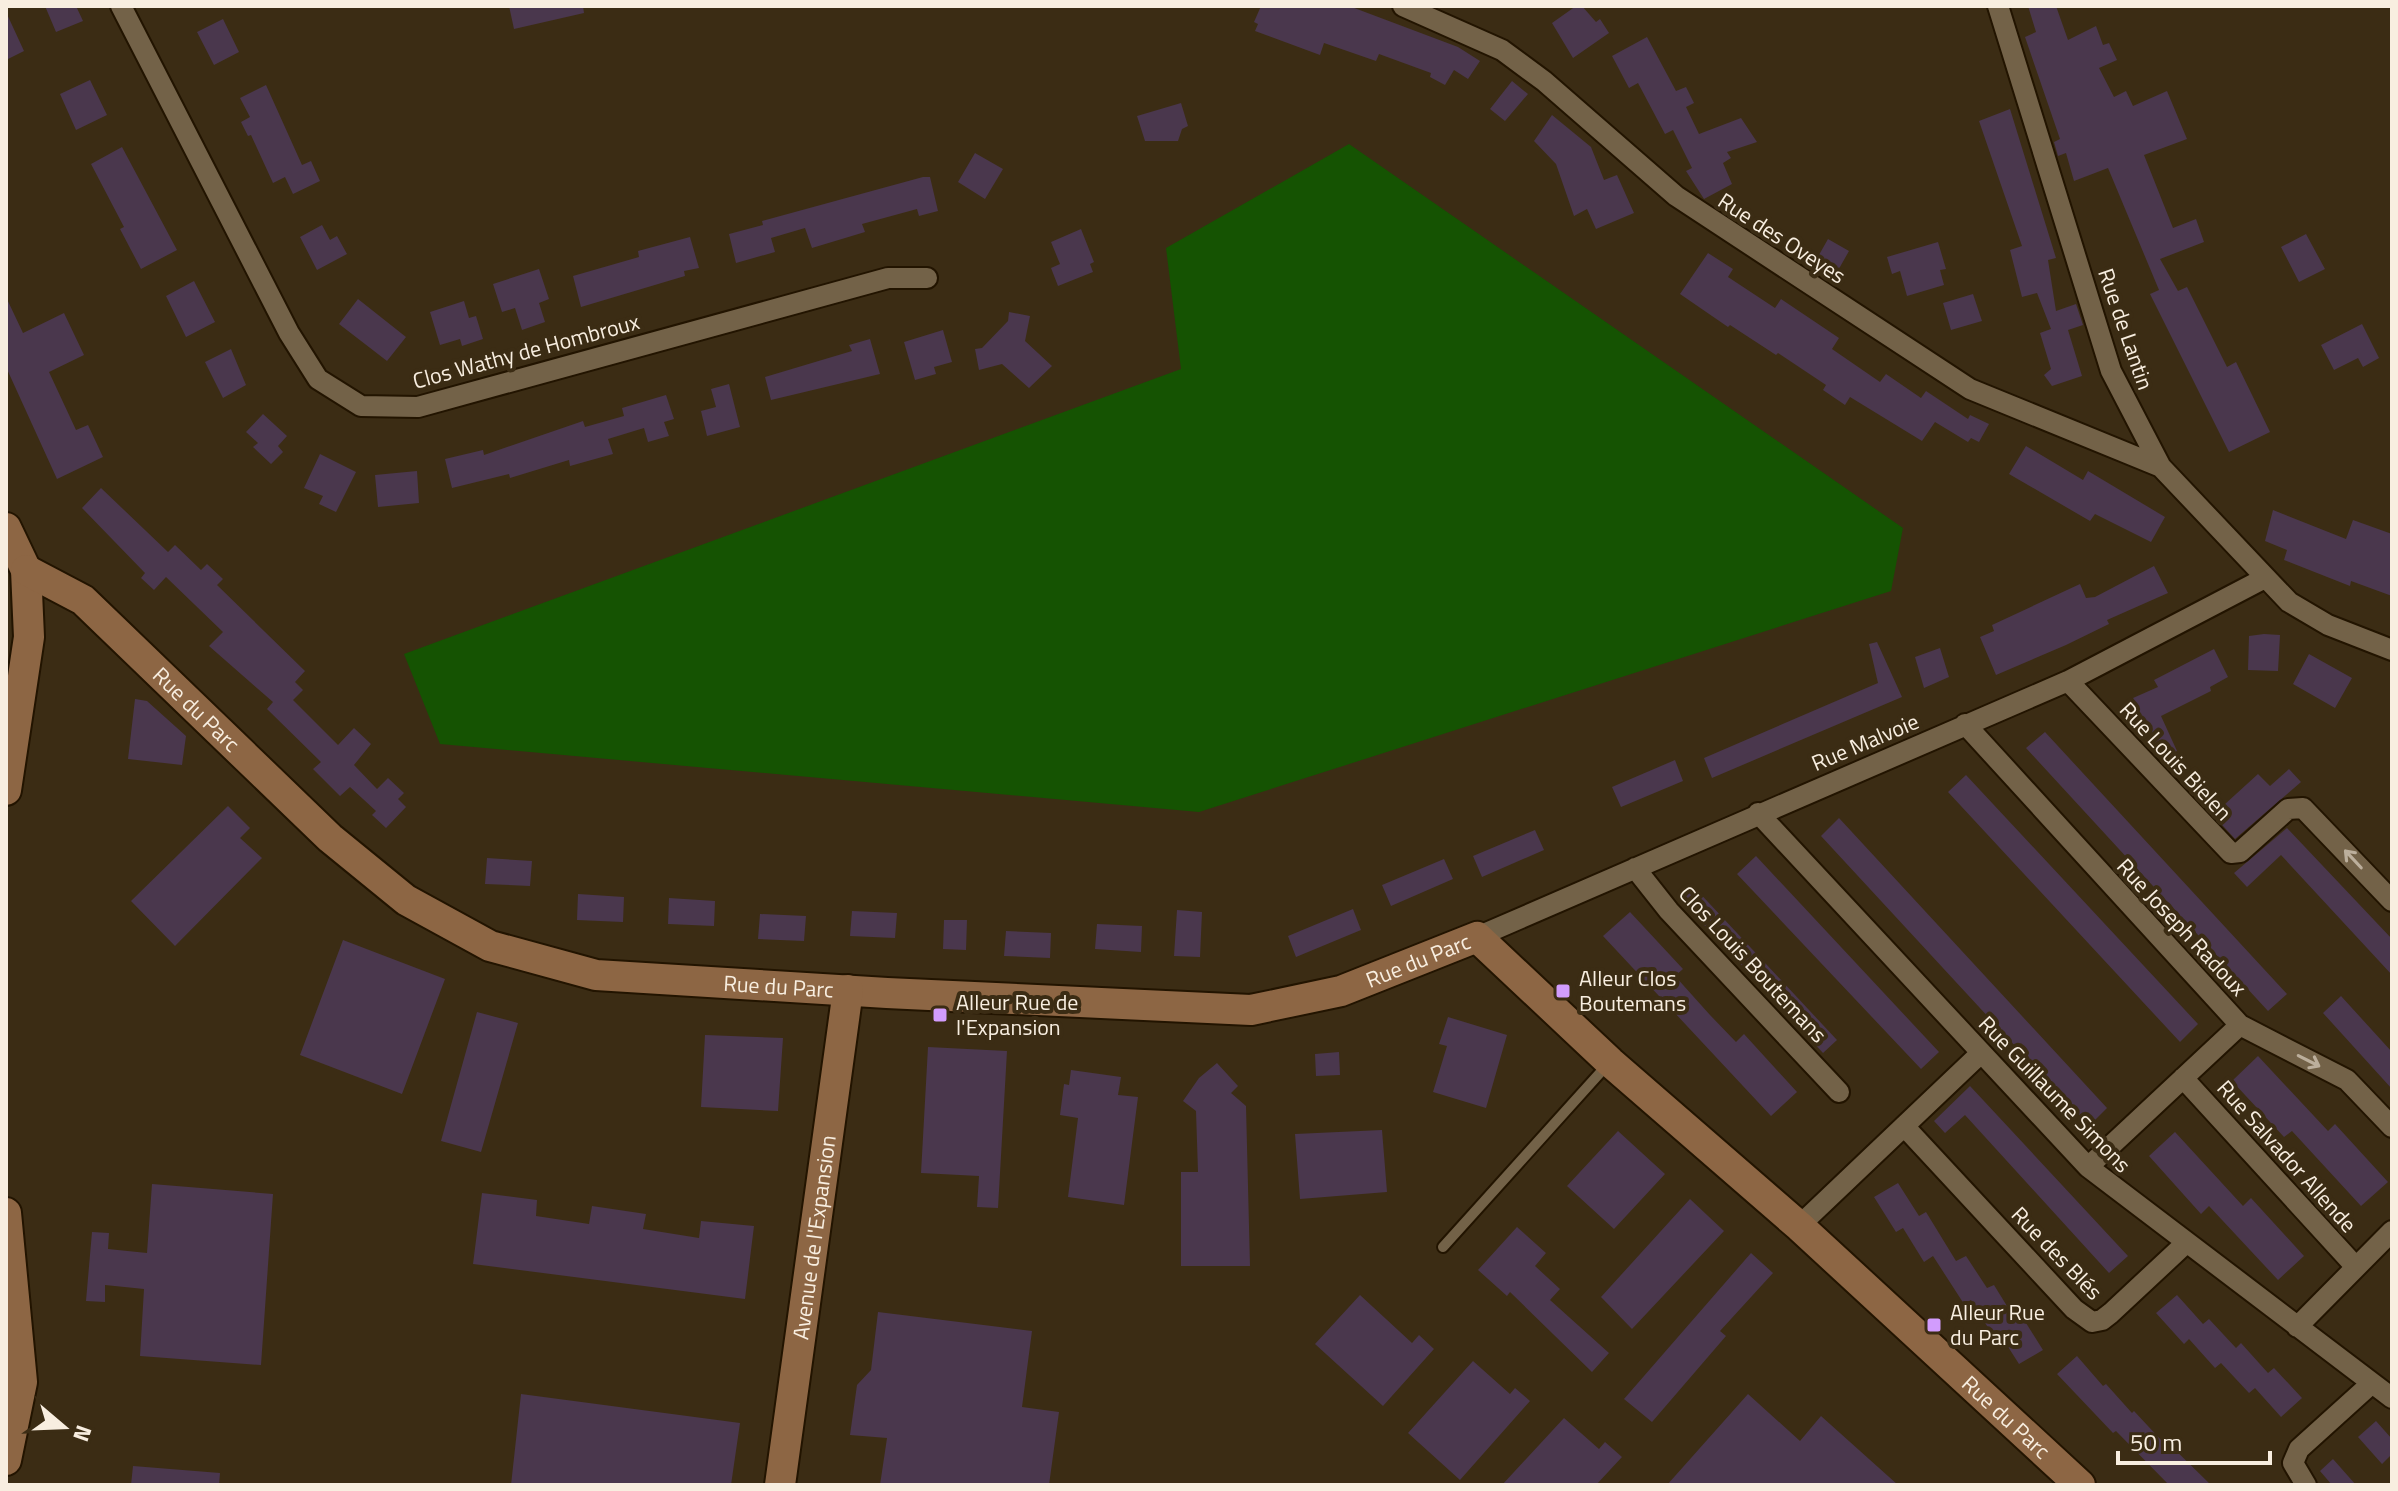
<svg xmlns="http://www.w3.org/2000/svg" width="2398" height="1491" viewBox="0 0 2398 1491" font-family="'Titillium Web',sans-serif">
  <rect width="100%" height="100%" fill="#3b2c14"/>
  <path fill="#155302" d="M1349 144 1903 528 1891 591 1199 812 440 744 404 654 1181 369 1166 248Z"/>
  <path fill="#4a374d" d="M45 6H76L83 21 56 32Z
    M509 6H583L584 13 514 29Z
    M1261 6H1349L1458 47 1480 61 1468 79 1454 70 1445 85 1430 77 1431 73 1379 54 1376 61 1324 43 1320 55 1255 31 1258 24 1254 22Z
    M1576 6H1582L1596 22 1600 19 1609 33 1573 58 1552 23Z
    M2028 6H2056L2068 40 2096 26 2103 45 2109 43 2117 60 2099 68 2114 97 2126 91 2133 106 2167 91 2187 139 2144 155 2173 228 2196 219 2204 242 2160 259 2178 291 2187 287 2227 367 2236 362 2270 432 2229 452 2150 294 2159 290 2108 168 2074 181 2066 153 2058 156 2054 142 2060 139 2025 37 2036 32Z
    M6 12 24 51 6 60Z
    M223 19 239 52 214 65 197 32Z
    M1647 37 1676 91 1686 87 1694 103 1686 107 1699 134 1741 118 1757 142 1727 152 1731 158 1723 163 1732 184 1704 199 1686 171 1692 168 1673 130 1665 134 1638 83 1629 88 1612 56Z
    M90 80 107 115 76 130 60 94Z
    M1512 81 1528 94 1505 121 1490 109Z
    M266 85 302 165 311 161 320 181 293 194 285 177 273 183 251 135 248 136 241 122 250 117 240 98Z
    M1181 103 1188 126 1182 129 1178 141H1145L1137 116Z
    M2010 109 2056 258 2048 260 2056 311 2076 304 2083 325 2068 330 2082 376 2052 386 2044 375 2051 369 2040 333 2051 329 2037 293 2022 297 2010 250 2022 246 1979 121Z
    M1552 115 1591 147 1604 180 1617 175 1634 213 1596 229 1587 209 1574 216 1556 164 1534 141Z
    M122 147 177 250 141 269 120 229 124 227 91 164Z
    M975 153 1003 169 985 199 958 182Z
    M923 177H930L938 211 919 216 917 209 862 224 865 232 812 248 805 228 771 238 775 252 736 263 729 234 763 225 762 221Z
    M322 225 330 240 337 236 347 254 317 270 300 237Z
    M1081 229 1094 262 1090 264 1093 272 1058 286 1051 268 1060 264 1051 242Z
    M2306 234 2325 269 2299 282 2281 247Z
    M690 237 699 268 684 271 685 276 581 307 573 276 639 257 638 251Z
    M1828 239 1849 251 1836 274 1815 262Z
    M1938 242 1946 269 1940 270 1944 285 1907 296 1900 271 1892 274 1887 257Z
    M1708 253 1733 269 1728 277 1775 308 1781 299 1839 338 1832 349 1880 382 1886 374 1921 398 1926 391 1968 419 1970 415 1989 424 1979 442 1971 438 1968 442 1935 422 1922 441 1850 397 1845 405 1823 390 1826 385 1778 353 1776 355 1730 325 1728 327 1680 294Z
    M539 269 549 299 539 303 545 322 522 330 515 308 502 312 493 284Z
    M194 281 215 322 186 337 166 296Z
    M1973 294 1982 321 1951 330 1943 303Z
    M6 297 23 333 64 313 84 355 49 372 76 430 88 425 103 457 57 479 6 367Z
    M358 299 406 337 387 361 339 324Z
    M464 301 469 318 476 316 483 339 462 346 460 339 440 345 430 312Z
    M1009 312 1030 316 1025 341 1052 366 1029 388 1002 364 979 370 975 349 982 348 1008 321Z
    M2362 324 2379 358 2363 367 2358 358 2334 370 2321 345Z
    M943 330 952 362 934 367 936 374 915 380 904 342Z
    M870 339 880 374 771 400 765 377 852 351 849 345Z
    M231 349 246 385 223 398 205 362Z
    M729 384 740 427 707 436 701 411 716 407 711 389Z
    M666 395 674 419 664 422 669 436 648 442 644 428 608 439 613 454 570 466 569 460 510 478 509 474 452 488 445 459 483 450 484 455 583 421 585 427 624 416 622 408Z
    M263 414 287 436 278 446 283 452 271 464 253 447 258 443 246 432Z
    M2026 446 2083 480 2088 471 2165 517 2151 542 2095 514 2090 521 2009 474Z
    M320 454 356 472 336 512 319 504 323 496 304 488Z
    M417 471 419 503 378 507 375 475Z
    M101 488 168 552 175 545 201 570 207 564 223 579 217 585 305 671 295 682 303 690 293 700 338 745 354 728 371 744 354 765 377 789 388 778 404 793 398 799 406 807 386 828 372 815 376 811 350 787 340 796 313 769 321 762 267 709 273 702 209 646 223 632 166 577 154 590 141 578 145 573 82 508Z
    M2273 510 2346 539 2353 520 2392 534V596L2351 581 2350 586 2284 560 2287 550 2265 541Z
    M2154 566 2168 593 2107 620 2109 624 2066 645 1996 675 1980 637 1994 631 1992 625 2080 584 2086 598 2095 597Z
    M2264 634 2280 635 2278 671 2248 670 2249 636Z
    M1877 642 1902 697 1712 778 1704 758 1878 683 1869 644Z
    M1940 648 1949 677 1924 688 1915 657Z
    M2214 649 2228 677 2210 687 2211 691 2161 716 2177 751 2160 758 2133 698 2158 687 2154 680Z
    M2309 654 2352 678 2335 708 2293 684Z
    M135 699 147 701 186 736 182 765 128 759Z
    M2045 732 2287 994 2268 1011 2026 748Z
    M1675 760 1683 781 1621 807 1612 787Z
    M2289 769 2301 782 2235 839 2213 815 2258 774 2270 786Z
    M1966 775 2198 1024 2180 1042 1948 792Z
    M228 806 250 828 240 838 262 858 175 946 131 901Z
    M1839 818 2107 1108 2089 1126 1821 836Z
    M2287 828 2392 939V975L2281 855 2247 887 2234 873Z
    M1535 830 1544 850 1482 877 1473 856Z
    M1756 856 1939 1052 1921 1069 1737 874Z
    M487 858 532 861 530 886 485 884Z
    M1444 859 1453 879 1391 906 1382 885Z
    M1694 887 1837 1040 1823 1053 1680 899Z
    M578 894 624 897 623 922 577 920Z
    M669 898 715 901 714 926 668 924Z
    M1353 909 1361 930 1296 957 1288 936Z
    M1177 910 1202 912 1200 957 1174 956Z
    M852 911 897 913 895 938 850 936Z
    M1630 912 1683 969 1675 976 1710 1015 1736 1042 1744 1034 1797 1092 1771 1116 1603 936Z
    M760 914 806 916 804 941 758 939Z
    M944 920H967L966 950 943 949Z
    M1097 924 1142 926 1141 952 1095 949Z
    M1006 931 1051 933 1050 958 1004 956Z
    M343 940 445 979 402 1094 300 1055Z
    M2341 996 2392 1052V1089L2323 1013Z
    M477 1012 518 1023 481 1152 441 1141Z
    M1448 1017 1507 1035 1486 1108 1433 1092 1447 1046 1439 1044Z
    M705 1035 783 1038 778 1111 701 1107Z
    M928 1047 1007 1051 998 1208 977 1207 979 1176 921 1173Z
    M1339 1052 1340 1075 1316 1076 1315 1054Z
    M2258 1056 2328 1131 2335 1124 2388 1182 2361 1206 2292 1131 2284 1137 2232 1081Z
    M1217 1063 1238 1086 1231 1093 1246 1106 1250 1266H1181V1172H1198L1196 1111 1183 1101 1199 1078Z
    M1071 1070 1121 1077 1118 1095 1138 1097 1124 1205 1068 1197 1078 1118 1060 1115 1064 1084 1069 1085Z
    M1970 1086 2128 1256 2109 1273 1965 1115 1945 1133 1934 1121Z
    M1382 1130 1387 1192 1300 1199 1295 1134Z
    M1618 1131 1665 1174 1614 1229 1567 1186Z
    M2175 1132 2243 1206 2251 1198 2304 1256 2278 1280 2209 1206 2201 1214 2149 1156Z
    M1898 1183 1919 1216 1926 1212 1956 1261 1966 1256 1987 1288 1994 1285 2015 1319 2021 1315 2043 1350 2019 1364 1998 1331 1992 1334 1971 1300 1964 1304 1933 1256 1924 1262 1903 1228 1896 1232 1874 1197Z
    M152 1184 273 1194 261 1365 140 1356 144 1289 105 1285V1302L86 1301 92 1232 109 1233 108 1249 147 1253Z
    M482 1193 537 1200 536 1216 589 1224 592 1206 646 1214 643 1229 699 1238 701 1221 754 1226 745 1299 473 1264Z
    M1690 1199 1724 1231 1632 1329 1601 1297Z
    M1517 1227 1546 1253 1535 1266 1560 1289 1550 1300 1609 1353 1592 1372 1510 1292 1507 1296 1478 1270Z
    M1751 1253 1773 1273 1720 1331 1726 1336 1652 1422 1624 1399Z
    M1360 1295 1412 1343 1419 1335 1434 1349 1383 1406 1315 1344Z
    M2177 1295 2203 1324 2209 1319 2236 1348 2241 1343 2268 1373 2274 1368 2302 1398 2281 1417 2255 1388 2249 1393 2221 1363 2215 1368 2189 1339 2184 1344 2156 1313Z
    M878 1312 1032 1331 1022 1407 1059 1412 1049 1485H880L887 1438 850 1435 857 1385 871 1370Z
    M2077 1356 2103 1386 2106 1384 2132 1413 2134 1411 2161 1440 2163 1438 2211 1485H2169L2116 1431 2113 1433 2057 1374Z
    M1473 1361 1510 1394 1515 1388 1530 1401 1460 1480 1408 1433Z
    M521 1394 740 1423 731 1485H511Z
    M1748 1394 1800 1441 1821 1416 1898 1485H1667Z
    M1564 1418 1599 1449 1605 1442 1622 1457 1596 1485H1502Z
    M2376 1421 2392 1439V1454L2382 1464 2358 1437Z
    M2333 1459 2356 1485H2332L2320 1471Z
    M133 1466 220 1473 219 1485H131Z"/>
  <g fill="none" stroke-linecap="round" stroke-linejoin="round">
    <defs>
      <path id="lane" d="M1443 1247 1608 1064"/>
      <path id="street" d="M121 6 289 333 318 379 361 406 418 407 888 278H927
        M1403 6 1502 50 1544 81 1676 196 1970 389 2161 467
        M1998 6 2111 371 2161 467 2289 602 2328 625 2392 650
        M2068 681 2231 853 2240 852 2288 809 2303 808 2392 901
        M1965 724 2240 1025 2347 1080 2392 1127
        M1758 813 2088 1167 2392 1398
        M1635 868 1669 911 1839 1092
        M1477 937 2068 681 2265 578
        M2183 1078 2355 1266
        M1904 1126 2074 1309 2092 1322 2102 1320 2111 1313 2186 1243
        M2088 1167 2240 1025
        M1799 1226 1981 1053
        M2297 1327 2392 1231
        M2306 1485 2293 1463 2299 1449 2372 1383"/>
      <g id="secondary">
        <path d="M6 528 26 570 29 637 6 790"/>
        <path id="s1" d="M26 570 83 600 330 838 406 900 490 946 596 975 887 993 1251 1010 1341 991 1477 937 1610 1062 1799 1226 2080 1485"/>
        <path d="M6 1213 22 1382 6 1460"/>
        <path id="s2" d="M780 1485 848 990"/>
      </g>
    </defs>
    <use href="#lane" stroke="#221400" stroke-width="14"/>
    <use href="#street" stroke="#221400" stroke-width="24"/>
    <use href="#secondary" stroke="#221400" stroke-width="34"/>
    <use href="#lane" stroke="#736248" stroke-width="10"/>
    <use href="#street" stroke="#736248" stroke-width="20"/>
    <use href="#secondary" stroke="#8d6644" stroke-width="30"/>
  </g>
  <defs><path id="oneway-shaft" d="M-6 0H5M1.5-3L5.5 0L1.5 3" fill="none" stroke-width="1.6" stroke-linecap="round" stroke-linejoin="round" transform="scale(2)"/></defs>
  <g stroke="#bcaf9c">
    <use href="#oneway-shaft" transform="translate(2353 859) rotate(-133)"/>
    <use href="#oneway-shaft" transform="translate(2309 1061) rotate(27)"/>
  </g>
  <g fill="#d29cfd" stroke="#3b2c14" stroke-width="3">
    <rect x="1555" y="983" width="16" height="16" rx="4"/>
    <rect x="932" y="1007" width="16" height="16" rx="4"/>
    <rect x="1926" y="1317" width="16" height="16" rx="4"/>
  </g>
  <g text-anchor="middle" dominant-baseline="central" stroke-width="8" stroke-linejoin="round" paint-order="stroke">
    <g font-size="22" fill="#f8eee0" stroke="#3b2c14">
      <text transform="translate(1782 238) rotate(33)">Rue des Oveyes</text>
      <text transform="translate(2126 329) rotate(71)">Rue de Lantin</text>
      <text transform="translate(526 351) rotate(-15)">Clos Wathy de Hombroux</text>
      <text stroke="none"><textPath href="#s1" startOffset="222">Rue du Parc</textPath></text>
      <text transform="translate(1865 742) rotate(-23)">Rue Malvoie</text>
      <text transform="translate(2176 761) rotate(47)">Rue Louis Bielen</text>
      <text transform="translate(2182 927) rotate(47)">Rue Joseph Radoux</text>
      <text stroke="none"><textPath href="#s1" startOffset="1542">Rue du Parc</textPath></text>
      <text transform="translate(1753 964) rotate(47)">Clos Louis Boutemans</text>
      <text stroke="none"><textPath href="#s1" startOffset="894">Rue du Parc</textPath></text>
      <text transform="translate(2055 1094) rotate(46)">Rue Guillaume Simons</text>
      <text transform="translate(2287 1156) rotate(48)">Rue Salvador Allende</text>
      <text stroke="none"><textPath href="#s2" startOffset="250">Avenue de l'Expansion</textPath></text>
      <text transform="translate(2057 1253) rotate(46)">Rue des Blés</text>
      <text stroke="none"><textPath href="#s1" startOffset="2320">Rue du Parc</textPath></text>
    </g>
    <g font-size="22" fill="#f8eee0" stroke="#3b2c14" text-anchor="start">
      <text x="1579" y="978">Alleur Clos<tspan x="1579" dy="25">Boutemans</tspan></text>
      <text x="956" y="1002">Alleur Rue de<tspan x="956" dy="25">l'Expansion</tspan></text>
      <text x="1950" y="1312">Alleur Rue<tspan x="1950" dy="25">du Parc</tspan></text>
    </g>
  </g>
  <rect width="2398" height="1491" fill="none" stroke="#f8eee0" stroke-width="16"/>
  <g transform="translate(64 1427) rotate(109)" stroke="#3b2c14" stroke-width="6" paint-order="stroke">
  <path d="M0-6L14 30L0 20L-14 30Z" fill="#f8eee0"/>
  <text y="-12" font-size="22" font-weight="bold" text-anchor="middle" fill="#f8eee0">N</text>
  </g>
  <path d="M2118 1451v12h152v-12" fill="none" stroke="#f8eee0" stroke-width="4"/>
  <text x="2130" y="1451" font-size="24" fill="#f8eee0" stroke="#3b2c14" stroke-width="6" paint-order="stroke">50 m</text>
</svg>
